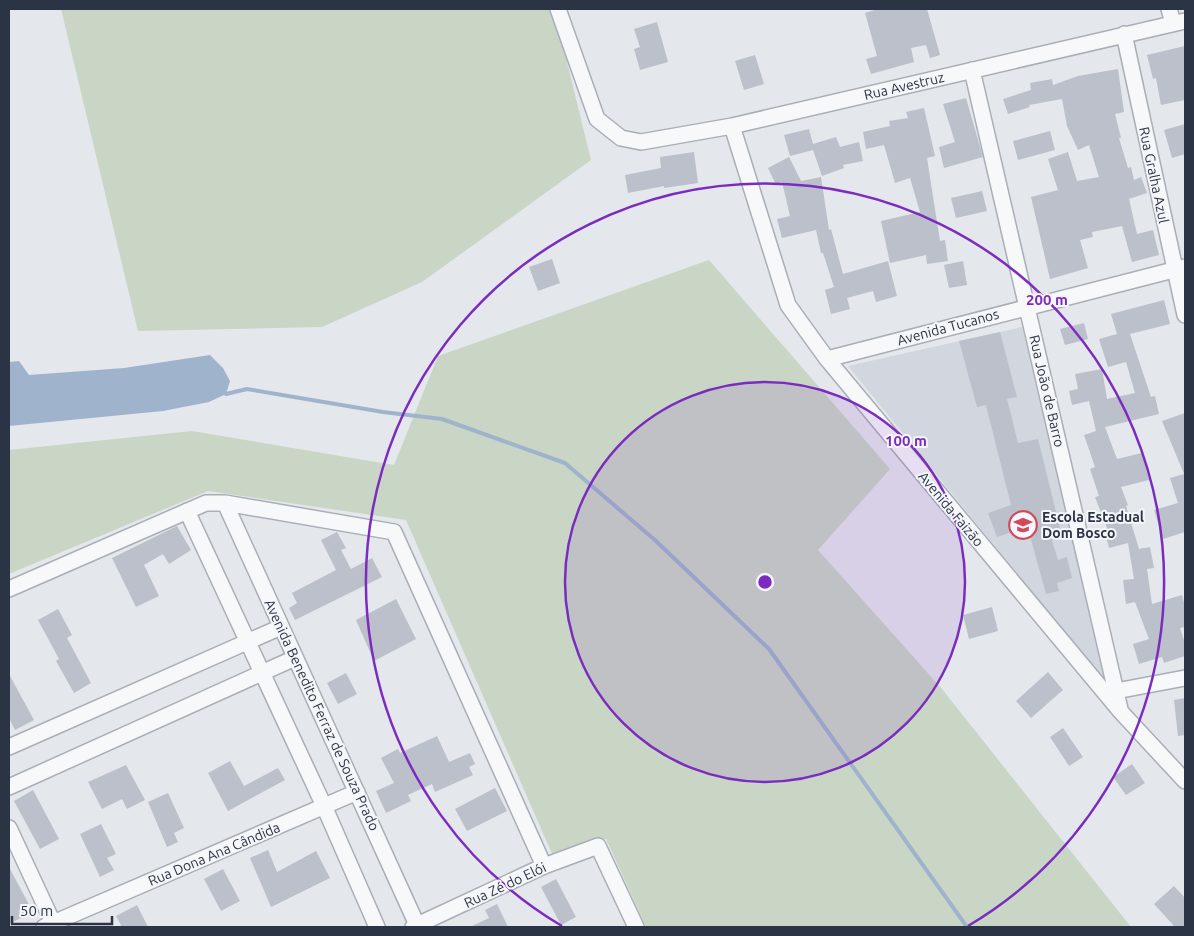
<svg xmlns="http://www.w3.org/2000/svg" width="1194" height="936" viewBox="0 0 1194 936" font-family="Ubuntu,sans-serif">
  <rect width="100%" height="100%" fill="#e4e7ec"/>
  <path fill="#d2d6de" d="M1022 327 1107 684 848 366Z"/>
  <path fill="#c9d6c5" d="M61 9H554L591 160 422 282 322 327 138 331Z
    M709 260 890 469 818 550 942 689 1131 927H646L606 839 553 856 406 520 208 491 9 574V450L192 431 394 465 438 356Z"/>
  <path fill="#9fb4cc" d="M210 355 223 368 230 381 226 394 209 402 163 411 9 426V362L19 361 29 375 124 368Z"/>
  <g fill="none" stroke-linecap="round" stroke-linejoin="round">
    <path stroke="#9fb4cc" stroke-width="4" d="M226 394 247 389 383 412 442 419 565 463 656 541 769 649 967 927"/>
  </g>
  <path fill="#bbc0ca" d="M878 9H927L940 55 930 58 926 45 911 48 914 62 871 74 866 59 877 56 865 13Z
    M657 22 668 62 640 70 634 49 640 47 634 29Z
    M1185 46V100L1161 105 1156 78 1153 79 1147 55Z
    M755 55 764 84 744 90 735 61Z
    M1118 69 1124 112 1115 114 1121 138H1119L1128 168 1131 167 1134 180 1141 177 1147 193 1129 199 1137 234 1153 230 1159 255 1132 262 1122 226 1092 232 1093 237 1080 240 1088 268 1050 279 1031 197 1058 190 1048 159 1068 152 1077 181 1099 177 1089 145 1078 150 1067 126 1062 99 1029 105 1030 107 1008 114 1003 99 1031 90 1030 83 1052 79 1053 85 1078 76Z
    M966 98 983 157 944 168 939 147 955 142 943 104Z
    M924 108 935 156 927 158 940 241 945 240 948 261 927 264 926 255 890 263 881 221 920 212 910 178 895 183 884 145 866 149 863 132 890 126 889 121 908 118 906 112Z
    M1185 124V154L1172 158 1164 130Z
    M809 129 813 144 836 137 840 147 859 142 863 161 843 165 844 168 822 176 813 150 790 156 784 135Z
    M1050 131 1055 150 1018 160 1013 141Z
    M694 152 698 183 664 188V186L628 193 625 175 661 168 660 157Z
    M789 157 801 181 821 177 829 230 831 229 843 274 888 261 897 296 876 302 873 291 847 298 850 309 831 314 825 290 834 287 823 253H821L816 230 782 238 777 219 790 216 782 182 776 185 768 168Z
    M982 191 987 211 956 218 951 198Z
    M552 259 560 283 538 291 529 267Z
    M963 261 967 285 949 288 944 265Z
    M1164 300 1170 324 1130 334 1151 397 1155 396 1159 414 1105 427 1117 459 1142 453 1149 480 1121 487 1128 505 1126 506 1139 549 1150 547 1154 568 1147 569 1152 604 1182 595 1185 606V627L1180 628 1185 643V656L1164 663 1162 657 1139 664 1133 644 1149 639 1135 602 1126 604 1123 580 1134 579 1128 543 1109 548 1104 529 1107 528 1095 497 1099 496 1090 469 1095 467 1084 435 1096 431 1089 401 1072 405 1069 391 1078 389 1075 374 1102 369 1107 399 1135 393 1126 362 1108 367 1099 339 1117 334 1111 314Z
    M1084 323 1088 339 1065 345 1060 329Z
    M1000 332 1017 397 1007 399 1018 443 1038 439 1060 528 1049 531 1058 560 1067 557 1072 578 1057 583 1059 591 1046 594 1030 536 1020 538 1018 530 997 537 988 513 1011 505 986 405 977 407 959 341Z
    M1185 413V532L1163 539 1154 510 1178 503 1170 478 1184 474 1162 421Z
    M177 526 191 550 169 564 163 554 144 565 159 596 136 607 112 558Z
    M337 532 346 548 341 550 351 569 372 558 382 577 295 620 289 608 297 603 292 593 336 570 321 540Z
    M396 599 416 639 374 661 356 620Z
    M992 607 998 631 969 639 963 615Z
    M58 609 72 635 67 638 91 683 74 693 56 661 59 659 38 620Z
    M1048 672 1063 690 1031 718 1016 701Z
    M346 673 357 694 338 704 327 683Z
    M9 674 34 720 15 730 9 718Z
    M1185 698V735L1178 736 1174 700Z
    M1063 728 1083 757 1069 766 1050 737Z
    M437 736 449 762 470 753 475 764 469 767 473 775 435 792 432 784 408 795 411 801 386 813 376 791 394 783 381 758 398 749 400 753Z
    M230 761 244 786 278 768 285 780 228 811 208 773Z
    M1132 764 1145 783 1126 795 1113 777Z
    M126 765 145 800 127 809 122 799 102 809 88 782Z
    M495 788 507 811 467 831 455 809Z
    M33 790 59 839 40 849 14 801Z
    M168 793 184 828 174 833 178 842 167 847 148 802Z
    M101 824 116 854 107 858 114 870 100 877 80 834Z
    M268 850 277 872 316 851 330 878 271 907 250 858Z
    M9 867 33 912 9 924Z
    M223 869 240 901 221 911 204 879Z
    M556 879 576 917 561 925 541 887Z
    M1174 886 1185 898V927H1175L1154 904Z
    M497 904 508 927H470L489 918 485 910Z
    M137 905 148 927H122L116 916Z"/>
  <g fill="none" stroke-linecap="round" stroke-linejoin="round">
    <defs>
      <path id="minor" d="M558 9 597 119 621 138 641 142 732 126 1185 21
        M1169 9 1173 23
        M1124 34 1185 315
        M972 70 1120 709
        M732 126 788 305 827 359 1121 712 1185 781
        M827 359 1185 267
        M225 503 418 927
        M187 511 324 806 377 927
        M9 589 206 503H225L394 532 544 866
        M1116 691 1185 678
        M9 747 281 627
        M9 787 295 658
        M9 828 55 927
        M44 927 357 792
        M413 927 544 866 598 846 636 927"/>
    </defs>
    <use href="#minor" stroke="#a9aeb7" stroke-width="18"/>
    <use href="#minor" stroke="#f7f8fa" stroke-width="15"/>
  </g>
  <circle cx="765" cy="582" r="200" fill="#7b2cbf" fill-opacity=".12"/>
  <g fill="none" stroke="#7b2cbf" stroke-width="2.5">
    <circle cx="765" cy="582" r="200"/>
    <path d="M562 926A399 399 0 1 1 968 926"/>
  </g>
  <defs>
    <symbol id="school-ring" viewBox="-11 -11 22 22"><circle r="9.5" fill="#f4f6f9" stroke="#d1495b" stroke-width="1.5"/><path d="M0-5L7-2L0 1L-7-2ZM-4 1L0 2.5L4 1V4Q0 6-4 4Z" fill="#d1495b"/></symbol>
  </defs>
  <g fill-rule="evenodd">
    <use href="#school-ring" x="1007" y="509" width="32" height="32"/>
  </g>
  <g text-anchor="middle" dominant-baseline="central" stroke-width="4" stroke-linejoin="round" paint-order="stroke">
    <g font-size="14" fill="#2b3445" stroke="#f4f6f9">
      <text transform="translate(904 86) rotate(-13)">Rua Avestruz</text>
      <text transform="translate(1154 175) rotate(78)">Rua Gralha Azul</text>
      <text transform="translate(948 327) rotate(-15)">Avenida Tucanos</text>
      <text transform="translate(1047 391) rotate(77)">Rua João de Barro</text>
      <text transform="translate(951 509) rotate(50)">Avenida Faizão</text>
      <text transform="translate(322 715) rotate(65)">Avenida Benedito Ferraz de Souza Prado</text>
      <text transform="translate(214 854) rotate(-23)">Rua Dona Ana Cândida</text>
      <text transform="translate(505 885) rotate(-25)">Rua Zé do Elói</text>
    </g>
    <g font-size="14" font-weight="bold" fill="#2b3445" stroke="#f4f6f9" text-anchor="start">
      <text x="1042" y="517">Escola Estadual<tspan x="1042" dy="16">Dom Bosco</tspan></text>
    </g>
  </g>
  <circle cx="765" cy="582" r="8" fill="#7b2cbf" stroke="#f4f6f9" stroke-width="2.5"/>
  <g font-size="15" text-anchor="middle" font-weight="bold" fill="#7b2cbf" stroke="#f4f6f9" stroke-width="4" stroke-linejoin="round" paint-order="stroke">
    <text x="1047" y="305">200 m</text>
    <text x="906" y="446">100 m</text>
  </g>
  <rect width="1194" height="936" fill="none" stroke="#2b3445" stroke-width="20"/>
  <path d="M12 916v8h100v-8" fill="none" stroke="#2b3445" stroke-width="2.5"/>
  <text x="20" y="916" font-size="15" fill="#2b3445" stroke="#f4f6f9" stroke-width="4" paint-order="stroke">50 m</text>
</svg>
